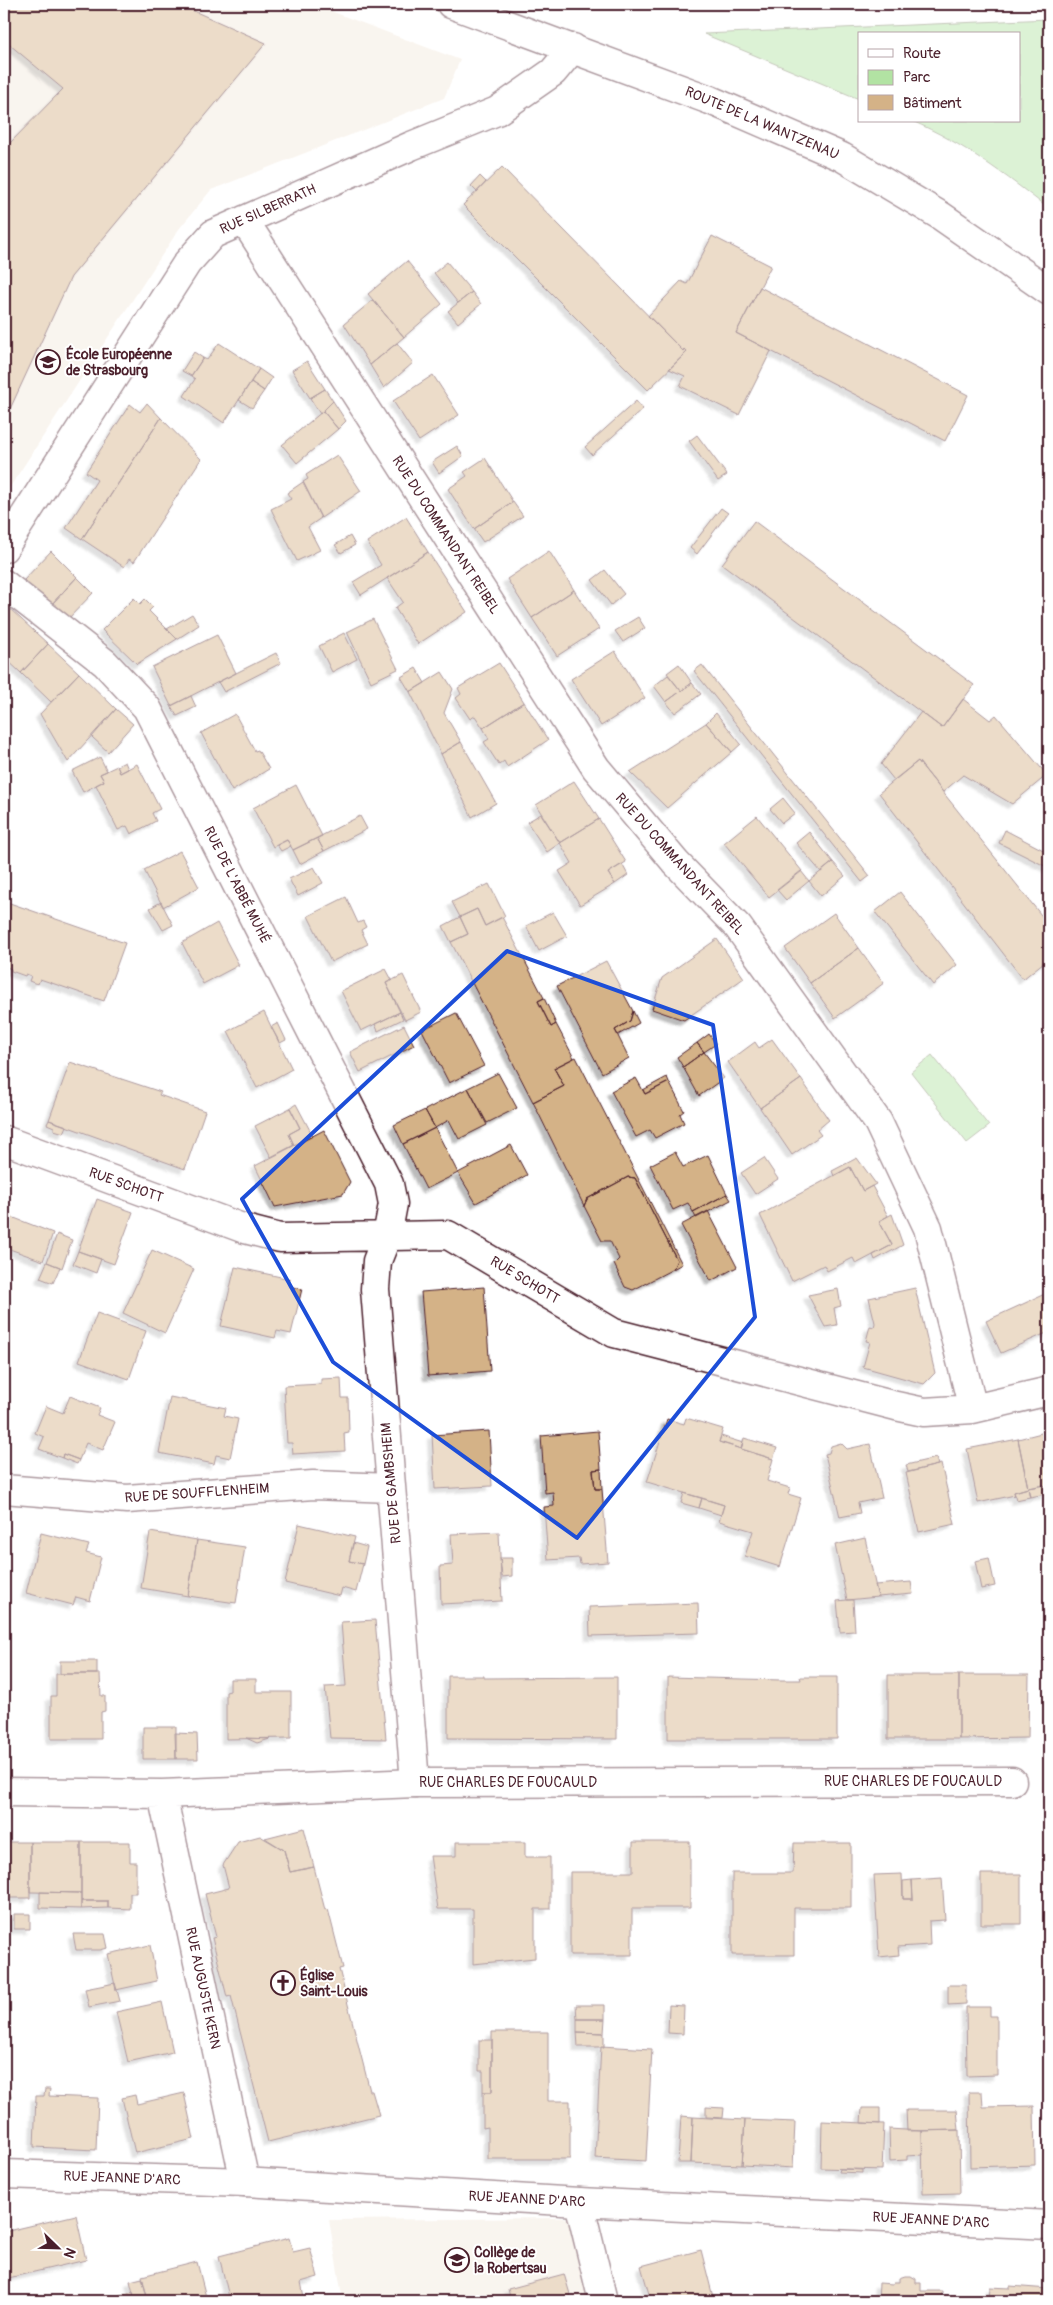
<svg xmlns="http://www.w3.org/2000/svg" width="1053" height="2305" viewBox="0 0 1053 2305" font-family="Pangolin,sans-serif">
  <defs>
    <filter id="shadow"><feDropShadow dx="-4.5" dy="4.5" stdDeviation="1" flood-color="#0004"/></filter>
  </defs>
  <rect width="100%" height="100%" fill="#fff"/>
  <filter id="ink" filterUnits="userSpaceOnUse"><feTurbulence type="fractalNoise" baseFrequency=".02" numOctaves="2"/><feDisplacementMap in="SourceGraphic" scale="10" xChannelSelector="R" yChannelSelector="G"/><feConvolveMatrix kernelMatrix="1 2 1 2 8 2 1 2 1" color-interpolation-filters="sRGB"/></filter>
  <g filter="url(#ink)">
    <path fill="#f2e8db" d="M4 4H312L460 60 444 98 211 190 179 229 4 496Z
      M568 2218 588 2301H343L329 2220Z"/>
    <path fill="#b2e3a3" stroke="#7e8167" d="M1049 19V209C1007 176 962 142 912 121H1019V34H859V99L704 34Z
      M932 1055 989 1126 967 1143 911 1072Z"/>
    <path fill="#d4b287" stroke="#4a1f2b" filter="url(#shadow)" d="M4 4H178L266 43 71 277 4 422V149L63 89 4 40Z
      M502 167 683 351 684 349 687 352 648 390 463 205Z
      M480 176 486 182 477 192 471 186Z
      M712 236 771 266 736 333 771 351 739 415 680 386 685 376 669 369 687 352 684 349 683 351 648 316 681 281 687 284Z
      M407 261 442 304 404 337 368 294Z
      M447 262 472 292 458 303 434 273Z
      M760 287 968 395 945 441 736 333Z
      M472 292 481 304 458 323 448 311Z
      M373 300 404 337 370 365 344 324Z
      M219 343 259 369 224 423 184 396 195 379 191 376 203 358 207 360Z
      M397 343 413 363 384 388 370 365Z
      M194 352 203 358 191 376 182 371Z
      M307 361 325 389 310 398 292 370Z
      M259 369 272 378 264 391 251 382Z
      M433 375 459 415 419 441 393 401Z
      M251 382 264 391 252 408 239 400Z
      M325 389 333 401 320 414 310 398Z
      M333 401 346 421 338 429 323 411Z
      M636 401 643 409 592 455 585 447Z
      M147 403 161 418 82 539 66 528 97 480 86 472 130 404 140 412Z
      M323 411 338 429 297 463 282 445Z
      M161 418 201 459 134 562 129 559 124 567 82 539Z
      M697 435 727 475 718 481 689 441Z
      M457 446 463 456 439 473 432 462Z
      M337 455 361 491 321 518 303 482 308 479 306 475Z
      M485 458 513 502 474 529 448 489 467 476 464 472Z
      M303 482 321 518 308 527 320 550 297 561 271 509 291 499 287 493Z
      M513 502 523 516 483 542 474 529Z
      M721 508 728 513 697 554 690 548Z
      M406 517 428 552 361 595 353 582 381 565 367 542Z
      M754 521 974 685 942 728 722 564Z
      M350 536 355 545 341 553 335 545Z
      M51 551 77 577 50 606 24 580Z
      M549 551 574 590 532 618 507 579Z
      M428 552 467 612 418 644 395 608 403 602 387 578Z
      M605 570 624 594 611 605 592 580Z
      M77 577 93 593 66 621 50 606Z
      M574 590 599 629 557 656 532 618Z
      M134 598 140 604 145 599 153 607 149 611 177 639 137 664 102 630Z
      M8 607 48 644 21 673 4 657V612Z
      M192 614 199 625 177 639 167 629Z
      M638 617 645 628 623 642 615 631Z
      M373 619 398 669 371 682 347 632Z
      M344 633 357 659 332 672 319 646Z
      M217 635 236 673 171 706 152 667Z
      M48 644 79 673 51 702 21 673Z
      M615 651 645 698 601 726 571 679Z
      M276 653 281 663 224 692 218 682Z
      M499 663 524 702 483 728 475 716 470 719 456 698 461 694 458 688Z
      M679 664 692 683 681 691 667 673Z
      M702 665 870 876 862 882 694 671Z
      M416 668 425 683 410 692 401 677Z
      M442 672 453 689 444 713 461 742 441 754 410 692Z
      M79 673 116 709 68 762 40 714Z
      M668 675 681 691 666 702 654 686Z
      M692 683 701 694 675 713 666 702Z
      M191 696 196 707 177 716 171 706Z
      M963 699 990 720 996 715 1047 775 1012 804 963 775 943 792 918 761 894 780 881 764 921 712 942 728Z
      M524 702 548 740 507 767 504 761 499 765 484 742 489 739 483 728Z
      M116 709 133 724 108 752 92 737Z
      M716 713 741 744 732 752 706 723Z
      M235 714 255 751 258 750 269 769 232 791 201 733Z
      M706 723 732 752 667 808 630 772Z
      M461 742 496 803 472 817 441 754Z
      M100 757 107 771 100 774 104 781 83 792 72 771Z
      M918 761 1049 925V958L1023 979 879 793Z
      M125 762 128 769 120 773 117 766Z
      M137 764 160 809 152 813 156 821 131 834 127 826 118 830 96 785 104 781 100 774 117 766 120 773Z
      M574 781 599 819 560 843 536 805Z
      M296 785 322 836 293 850 287 840 273 847 253 808Z
      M783 798 795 813 782 823 770 809Z
      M541 814 560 843 547 852 527 822Z
      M360 816 367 829 324 851 317 838Z
      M757 816 802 871 769 897 724 843Z
      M599 819 626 862 608 873 615 884 580 905 559 871 572 863 560 843Z
      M1005 830 1049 853V868L999 843Z
      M809 832 833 862 821 872 796 843Z
      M317 838 324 851 300 864 293 850Z
      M287 840 291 846 281 851 277 845Z
      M180 851 199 887 163 907 144 870Z
      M833 862 845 876 821 896 809 881Z
      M622 864 628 875 615 884 608 873Z
      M314 867 323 883 298 896 289 879Z
      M801 871 809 881 786 900 777 890Z
      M489 884 505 916 485 926 477 909 460 917 452 902Z
      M900 892 957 965 933 985 875 912Z
      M346 897 358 923 363 921 366 927 361 930 368 944 331 962 308 916Z
      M4 901 125 943 104 1001 40 979 38 984 34 983 29 981 31 976 26 974 25 976 11 971V969L4 966Z
      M161 902 173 925 163 930 150 908Z
      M477 909 485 926 502 917 544 998 538 1001 551 1027 556 1024 574 1058 554 1068 564 1086 533 1102 451 942 468 934 460 917Z
      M553 912 567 936 539 951 526 926Z
      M834 913 859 948 810 983 785 948Z
      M460 917 468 934 451 942 443 926Z
      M217 923 239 965 203 984 182 943Z
      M717 939 744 978 684 1020 652 1009 662 978Z
      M859 948 884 983 835 1018 810 983Z
      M606 961 633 1011 630 1021 615 1030 629 1058 602 1073 557 986Z
      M386 969 392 980 386 983 400 1012 361 1031 341 991Z
      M403 975 421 1012 405 1020 386 983Z
      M544 998 556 1024 551 1027 538 1001Z
      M633 1011 639 1023 618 1035 615 1030 630 1021Z
      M264 1012 292 1069 257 1088 228 1031Z
      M400 1012 403 1019 378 1031 375 1024Z
      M456 1013 484 1066 449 1083 422 1030Z
      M278 1023 286 1040 280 1043 271 1027Z
      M404 1025 414 1045 360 1072 350 1052Z
      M709 1034 716 1044 704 1052 697 1043Z
      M772 1039 801 1079 760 1108 728 1062 755 1042 759 1048Z
      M697 1043 704 1052 683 1067 677 1057Z
      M704 1052 724 1078 699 1096 683 1067Z
      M576 1057 682 1264 673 1269 677 1260 635 1178 628 1177 587 1199 584 1206 533 1102 564 1086 554 1068Z
      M70 1062 161 1092 159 1095 205 1111 185 1169 49 1120Z
      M498 1073 517 1108 487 1123 468 1088Z
      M667 1077 669 1082 645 1094 643 1090Z
      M636 1078 645 1094 669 1082 684 1111 680 1114 684 1123 655 1138 650 1130 636 1137 611 1091Z
      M801 1079 829 1120 817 1130 821 1135 792 1155 760 1108Z
      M468 1088 487 1125 459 1139 449 1120 435 1128 425 1110Z
      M296 1104 313 1136 294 1145 289 1134 300 1128 290 1108Z
      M290 1108 300 1128 289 1134 294 1145 271 1157 255 1126Z
      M425 1110 435 1128 403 1144 394 1125Z
      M49 1120 67 1126 64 1133 54 1130V1127L47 1124Z
      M435 1128 458 1173 426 1189 403 1144Z
      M324 1130 350 1182 343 1194 275 1207 255 1166Z
      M511 1145 527 1175 476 1203 458 1173Z
      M675 1152 683 1167 708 1155 727 1194 693 1212 688 1203 673 1210 650 1165Z
      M764 1158 778 1179 755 1194 741 1173Z
      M857 1158 876 1184 863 1191 850 1167 834 1176 832 1171Z
      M850 1167 863 1191 872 1186 888 1216 879 1221 892 1245 856 1264 853 1258 827 1271 824 1265 792 1281 760 1215Z
      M628 1177 635 1178 677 1260 673 1269 633 1290 625 1287 614 1264 619 1259 610 1241H602L584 1206 587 1199Z
      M727 1194 731 1200 696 1218 693 1212Z
      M97 1199 133 1212 114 1264 78 1251Z
      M708 1211 737 1267 711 1281 681 1225Z
      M4 1214 53 1233 43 1261 4 1247Z
      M892 1214 903 1245 875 1260 873 1255 892 1245 879 1221Z
      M57 1234 72 1240 62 1268 47 1262Z
      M152 1250 194 1269 165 1333 123 1313Z
      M78 1251 101 1259 96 1273 73 1264Z
      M47 1262 60 1267 53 1283 40 1278Z
      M235 1267 290 1279 288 1286 302 1289 291 1334 277 1331 275 1338 221 1326Z
      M484 1287 490 1371 428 1376 421 1292Z
      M915 1288 935 1373 924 1384 863 1367 870 1342 866 1341 870 1326 874 1327 875 1323 869 1298Z
      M838 1289 841 1306 834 1308 837 1325 825 1327 808 1295Z
      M1049 1292V1332L1001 1353 986 1321Z
      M97 1313 146 1331 129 1379 79 1361Z
      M341 1378 342 1398H348L349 1432 344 1433 345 1451 293 1454 292 1443H287L284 1386 321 1384V1379Z
      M70 1396 100 1408 97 1415 115 1422 103 1450 86 1443 79 1460 63 1454 62 1458 39 1449 44 1437 35 1433 46 1406 63 1413Z
      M170 1397 226 1408 224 1416 238 1419 230 1458 216 1455 214 1464 159 1453Z
      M686 1418 723 1429 719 1442 773 1459 767 1481 790 1488 788 1494 801 1498 780 1567 745 1556 753 1531 719 1521 724 1505 647 1482 667 1419 684 1424Z
      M489 1431 492 1486 435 1489 432 1435Z
      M598 1431 601 1469 593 1470 595 1489H602L608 1562 580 1564 579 1558 548 1560 544 1507 554 1506 553 1492 545 1493 541 1436Z
      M1049 1431V1487L1046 1488 1044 1485 1028 1488 1018 1439Z
      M721 1436 743 1443 741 1449 719 1442Z
      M744 1438 777 1448 773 1459 741 1449Z
      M1018 1439 1028 1488 1014 1492 1015 1495 978 1503 967 1449Z
      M841 1443 847 1449 870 1444 882 1498 858 1503 860 1513 840 1517 825 1454 829 1453 831 1446Z
      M63 1454 79 1460 77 1464 62 1458Z
      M936 1458 938 1465 908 1472 906 1465Z
      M941 1464 955 1524 919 1532 906 1473Z
      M601 1469 602 1489H595L593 1470Z
      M1044 1485 1046 1494 1030 1497 1028 1488Z
      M1028 1488 1030 1497 1016 1500 1014 1492Z
      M684 1493 702 1498 699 1508 681 1503Z
      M702 1498 724 1505 721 1515 699 1508Z
      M299 1524 355 1537 349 1561 363 1564 356 1592 342 1588 340 1596 285 1583Z
      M150 1532 197 1540 188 1596 141 1588Z
      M499 1532 502 1601 441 1604 440 1566 453 1565 451 1534Z
      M41 1533 89 1545 86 1553 101 1557 90 1601 76 1597 73 1605 26 1593Z
      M865 1538 878 1597 847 1600 835 1545Z
      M197 1540 245 1547 236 1603 188 1596Z
      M353 1543 367 1547 363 1564 349 1561Z
      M500 1558H512V1576L502 1577Z
      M989 1558 995 1586 981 1589 975 1561Z
      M911 1582 913 1594 878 1597 875 1585Z
      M847 1600H853L855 1631 840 1632 837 1601Z
      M698 1603 699 1633 590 1636 589 1607Z
      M375 1620 386 1739 330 1738 325 1687 346 1686 341 1622Z
      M60 1661H97V1674H60Z
      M56 1674H100L101 1696H105V1711L101 1712V1739H51V1696H56Z
      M888 1675H959V1739H888Z
      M959 1675H1029L1028 1738 959 1739Z
      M448 1676H484V1678L617 1677V1739L448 1738Z
      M668 1677 781 1680H801L800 1677H837V1739H668Z
      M230 1679H256V1692H291V1738L226 1739V1692L230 1691Z
      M143 1727H176V1759H143Z
      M175 1733 197 1734 198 1759H176Z
      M246 1738 270 1739 257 1743Z
      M304 1828 314 1867 290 1872 284 1850 265 1838Z
      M260 1836 284 1850 290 1872 314 1867 325 1910 328 1909 343 1968 339 1969 370 2091H372L379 2115 268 2142 231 1996 227 1997 212 1938 216 1937 205 1894 229 1888 223 1865 238 1842Z
      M4 1842H30V1898H4Z
      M30 1842H81V1893L30 1892Z
      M81 1842H130V1862H136V1893H130V1909L108 1908V1901H81Z
      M456 1842H525V1857H550V1909H535V1958L473 1964V1909H438L430 1856H456Z
      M633 1842H690V1908H632V1955H570V1872H633Z
      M794 1843H851V1908H794V1955H732V1873H793Z
      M902 1874 903 1899H913L912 1880 942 1878 945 1920 929 1921 930 1945 898 1947 899 1955 879 1957 874 1875Z
      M981 1874H1021V1924H981Z
      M912 1880 913 1899H903V1881Z
      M40 1892 81 1893V1909L40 1908Z
      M81 1901H108V1908L81 1909Z
      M14 1914H30V1929H14Z
      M73 1934H105L108 1948 100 1950H76Z
      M150 1945 157 1981 116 1990 108 1954Z
      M115 1983 120 2001 89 2007 85 1989Z
      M948 1985H966V2004L948 2005Z
      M162 2002 173 2052 128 2062 116 2012Z
      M576 2005H605V2019H577Z
      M669 2005 684 2006 683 2034 668 2033Z
      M966 2007H990V2016H997V2075L967 2076Z
      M577 2019H605L604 2033 577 2032Z
      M492 2032H548V2101H570V2159H488V2127L483 2128V2092H492Z
      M577 2032 604 2033V2047H578Z
      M479 2040H492V2092H483V2071H479Z
      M601 2046 652 2049 646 2161 595 2158Z
      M4 2072 11 2097H4Z
      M45 2089H50L49 2096 98 2098 96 2150 34 2147 36 2096H44Z
      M969 2092H982L983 2107 1034 2106 1035 2165 970 2167Z
      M184 2093 194 2139 135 2153 122 2098 135 2095 137 2104Z
      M4 2104H8L6 2142H4Z
      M706 2107 724 2108 723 2118 706 2117Z
      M862 2108H880V2124L861 2123Z
      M906 2110H957L959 2130 907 2131Z
      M681 2116 693 2117 691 2163H678Z
      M693 2117 745 2120 742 2165 691 2163Z
      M745 2120 795 2122 793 2168 742 2165Z
      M822 2121 884 2124 882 2170 821 2168Z
      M889 2129 922 2131 923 2155 907 2156V2160L890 2161Z
      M959 2130 960 2193 923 2194 922 2131Z
      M840 2169 862 2170V2173L839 2172Z
      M76 2215 86 2260 4 2279V2232Z
      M289 2238 293 2252 310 2248 318 2277 301 2282 304 2297 289 2301H230L219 2256Z
      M701 2250 714 2301H651L641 2266Z
      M197 2262 207 2301H148L142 2276Z
      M564 2274 572 2301H511L508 2289Z
      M905 2276H911L916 2279V2283H921V2291H942V2301H878L879 2283 893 2284 894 2282H899V2278Z
      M142 2278 148 2301H135L130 2281Z
      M1010 2286 1049 2289V2301H989L990 2287 1010 2288Z
      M133 2292 135 2301H95Z"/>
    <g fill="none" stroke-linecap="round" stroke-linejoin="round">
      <defs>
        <path id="pedestrian" d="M411 1732 415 1783
          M245 2182 579 2202"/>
        <path id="minor" d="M244 220 596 768 676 863 738 927 878 1122 928 1228 973 1409
          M4 548 187 263 213 234 411 146 497 111 553 72 573 48
          M4 584 105 663 147 708 389 1184 393 1204 387 1236 377 1261 375 1289 411 1732
          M4 1140 245 1229 280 1238 448 1235 614 1333 896 1406 924 1412 973 1409 1049 1391
          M4 1489 127 1499 313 1485 391 1488
          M4 1792 162 1794 415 1783 1012 1781
          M4 2174 245 2182 162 1794
          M603 2301 579 2202 1049 2225"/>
        <path id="tertiary" d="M451 4 710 100 842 157 941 216 1049 291"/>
      </defs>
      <use href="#pedestrian" stroke="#4a1f2b" stroke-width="31"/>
      <use href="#minor" stroke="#4a1f2b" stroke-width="31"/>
      <use href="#tertiary" stroke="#4a1f2b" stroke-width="31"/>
      <use href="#pedestrian" stroke="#fff" stroke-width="28"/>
      <use href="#minor" stroke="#fff" stroke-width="28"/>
      <use href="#tertiary" stroke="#fff" stroke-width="28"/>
    </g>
  </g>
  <path d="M0 0H1053V2305H0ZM507 951 713 1025 755 1317 577 1538 333 1362 242 1199Z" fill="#fff" fill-opacity=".55" fill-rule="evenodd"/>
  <path fill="none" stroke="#1d4ed8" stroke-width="4" stroke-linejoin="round" d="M507 951 713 1025 755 1317 577 1538 333 1362 242 1199Z"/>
  <defs>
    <symbol id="university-ring" viewBox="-11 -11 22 22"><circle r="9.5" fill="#fff" stroke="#4a1f2b" stroke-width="1.5"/><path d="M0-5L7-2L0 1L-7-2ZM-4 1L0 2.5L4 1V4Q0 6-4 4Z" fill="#4a1f2b"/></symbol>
    <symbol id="church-ring" viewBox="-11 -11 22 22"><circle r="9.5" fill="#fff" stroke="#4a1f2b" stroke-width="1.5"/><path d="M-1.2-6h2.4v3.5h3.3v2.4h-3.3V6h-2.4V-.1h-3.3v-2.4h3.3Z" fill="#4a1f2b"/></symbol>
    <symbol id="school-ring" viewBox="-11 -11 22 22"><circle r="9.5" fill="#fff" stroke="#4a1f2b" stroke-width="1.5"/><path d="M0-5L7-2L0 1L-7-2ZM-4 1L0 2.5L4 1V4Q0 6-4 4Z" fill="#4a1f2b"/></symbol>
  </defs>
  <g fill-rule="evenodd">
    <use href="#university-ring" x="34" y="348" width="28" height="28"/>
    <use href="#church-ring" x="269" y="1969" width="28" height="28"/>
    <use href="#school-ring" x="443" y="2246" width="28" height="28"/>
  </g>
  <g text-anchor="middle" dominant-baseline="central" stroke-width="4" stroke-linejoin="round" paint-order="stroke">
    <g font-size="14" fill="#4a1f2b" stroke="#fff">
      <text transform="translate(762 123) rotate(23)">ROUTE DE LA WANTZENAU</text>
      <text transform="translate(268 209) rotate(-24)">RUE SILBERRATH</text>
      <text transform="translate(446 535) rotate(57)">RUE DU COMMANDANT REIBEL</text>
      <text transform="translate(680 864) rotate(48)">RUE DU COMMANDANT REIBEL</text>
      <text transform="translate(237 885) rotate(63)">RUE DE L'ABBÉ MUHÉ</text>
      <text transform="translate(126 1185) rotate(20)">RUE SCHOTT</text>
      <text transform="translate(525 1280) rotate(31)">RUE SCHOTT</text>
      <text transform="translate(391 1483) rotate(-95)">RUE DE GAMBSHEIM</text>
      <text transform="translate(197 1493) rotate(-4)">RUE DE SOUFFLENHEIM</text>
      <text x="913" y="1781">RUE CHARLES DE FOUCAULD</text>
      <text x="508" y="1782">RUE CHARLES DE FOUCAULD</text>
      <text transform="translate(203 1988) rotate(78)">RUE AUGUSTE KERN</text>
      <text transform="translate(122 2178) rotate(2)">RUE JEANNE D'ARC</text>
      <text transform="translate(527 2199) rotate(3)">RUE JEANNE D'ARC</text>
      <text transform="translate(931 2220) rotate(3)">RUE JEANNE D'ARC</text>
    </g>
    <g font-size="14" font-weight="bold" fill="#4a1f2b" stroke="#fff" text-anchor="start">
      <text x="66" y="354">École Européenne<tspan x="66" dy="16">de Strasbourg</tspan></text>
      <text x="300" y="1975">Église<tspan x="300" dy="16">Saint-Louis</tspan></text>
      <text x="474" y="2252">Collège de<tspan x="474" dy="16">la Robertsau</tspan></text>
    </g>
  </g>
  <rect width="1053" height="2305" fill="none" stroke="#fff" stroke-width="20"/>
  <rect x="10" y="10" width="1033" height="2285" fill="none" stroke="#4a1f2b" stroke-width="2" filter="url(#ink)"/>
  <rect x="858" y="32" width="162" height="90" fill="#ffffff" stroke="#b7a5aa"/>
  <rect x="868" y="49" width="25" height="8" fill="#ffffff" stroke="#b7a5aa"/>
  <text x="903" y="58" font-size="15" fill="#4a1f2b">Route</text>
  <rect x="868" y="70" width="25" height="15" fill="#b2e3a3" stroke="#b7a5aa"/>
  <text x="903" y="82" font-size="15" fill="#4a1f2b">Parc</text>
  <rect x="868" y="95" width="25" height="15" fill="#d4b287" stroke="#b7a5aa"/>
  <text x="903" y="108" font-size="15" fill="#4a1f2b">Bâtiment</text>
  <g transform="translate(58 2248) rotate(113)" stroke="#ffffff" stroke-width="4" paint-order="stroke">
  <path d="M0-4L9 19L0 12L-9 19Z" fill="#4a1f2b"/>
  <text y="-8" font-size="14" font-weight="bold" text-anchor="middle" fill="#4a1f2b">N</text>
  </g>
</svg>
